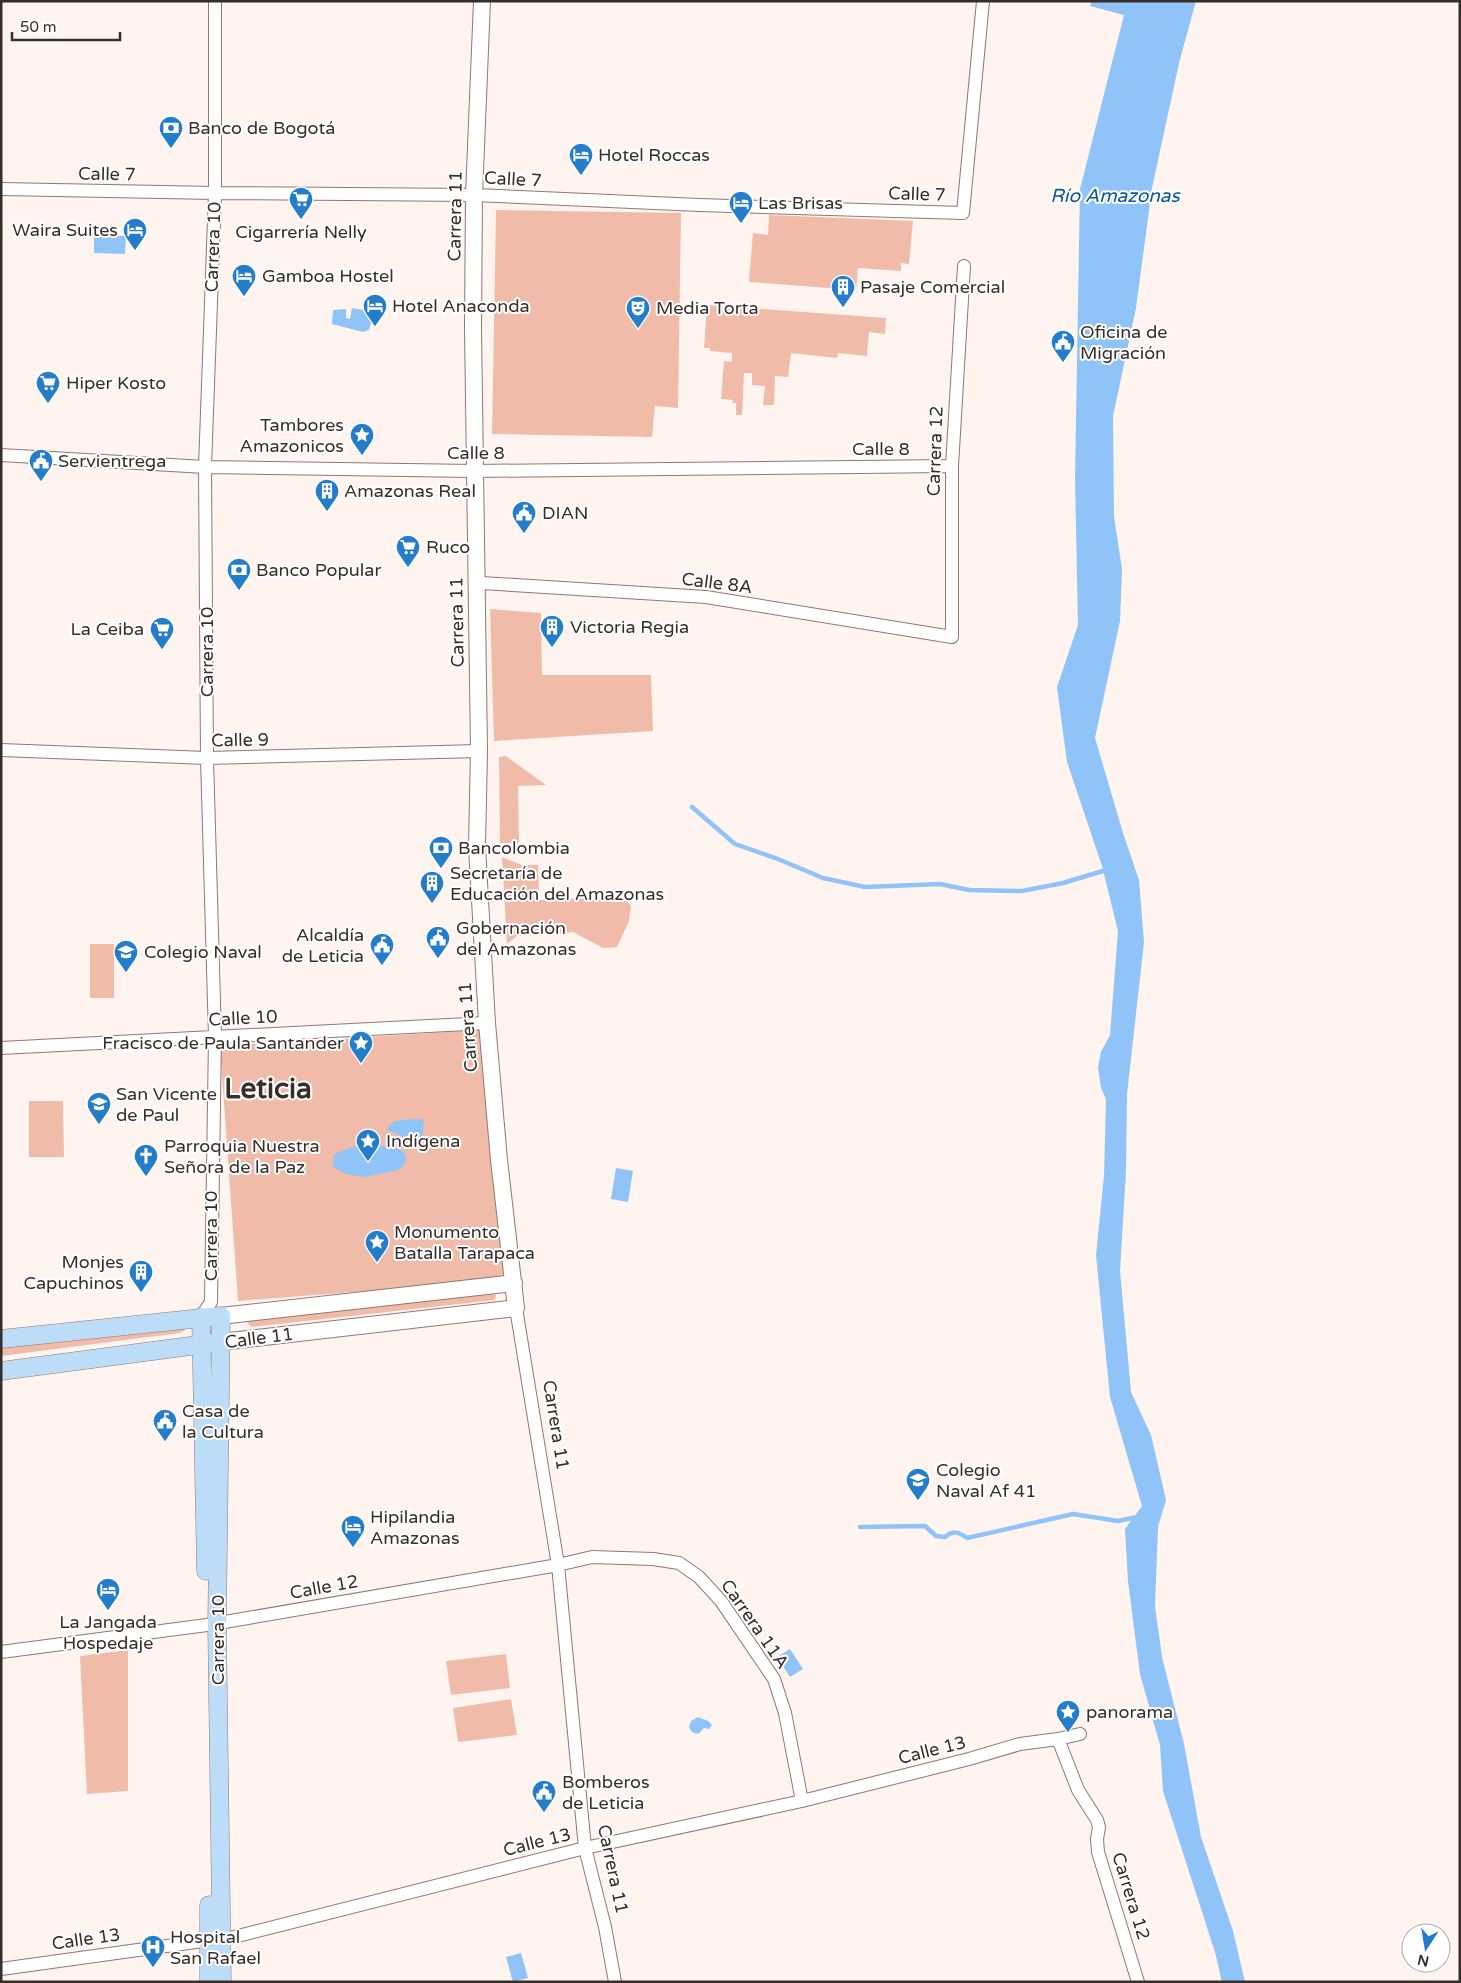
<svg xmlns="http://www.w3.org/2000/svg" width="1461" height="1983" viewBox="0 0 1461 1983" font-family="'Varela Round',sans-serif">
  <rect width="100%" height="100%" fill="#fff4f0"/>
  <path fill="#f0bca9" d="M496 210 681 213 678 408 655 406 652 437 492 434Z
    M769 215 913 221 909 264 901 263V271L858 268 856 290 749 282 753 233 768 235Z
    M707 305 886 318 885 334 869 332 867 356 838 353 837 358 791 353 788 377 775 376 774 405H763L765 386 752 385V373H744L742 415H736V403H732L733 400 721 399 724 361 732 362V353L710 351V348H704Z
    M490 609 541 613 542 675H651L653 731 494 741Z
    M506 756 546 785 518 786 519 843H500L499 757Z
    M502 857 522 865H538L539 900 623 896 631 906 629 921 617 947 603 948 573 932 559 934 533 932 517 936 507 944Z
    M90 944H114V998H90Z
    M481 1030 509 1280 238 1301 220 1046Z
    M29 1101H63L64 1157H29Z
    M492 1293 496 1295 495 1300 251 1327 247 1322V1320Z
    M184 1328 185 1330 180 1333 1 1356V1347Z
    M128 1650V1791L87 1794 80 1656Z
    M506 1654 510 1688 451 1695 446 1661Z
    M511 1699 517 1735 458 1742 453 1708Z"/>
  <path fill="#90c3f7" d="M1092 1H1196L1179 63 1152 188 1136 308 1113 416 1114 516 1122 569 1120 621 1095 738 1123 833 1139 880 1144 942 1127 1094 1126 1171 1120 1271 1131 1392 1151 1435 1166 1500 1158 1527 1155 1606 1162 1657 1184 1744 1201 1837 1233 1931 1245 1982H1222L1215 1952 1163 1791 1160 1745 1140 1674 1128 1581 1125 1529 1142 1506 1110 1397 1096 1255 1104 1176 1106 1099 1101 1088 1098 1067 1101 1052 1110 1035 1118 931 1102 866 1067 762 1057 687 1078 625 1075 478 1080 189 1124 15 1090 6Z
    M94 235 126 236 125 254 94 253Z
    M352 308 363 310 374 314 369 330 363 332 332 324 333 310 346 309V318L350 319Z
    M422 1119 424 1121C423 1129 423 1137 419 1143L387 1130C391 1117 410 1120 422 1119Z
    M368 1144 396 1148 404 1152 406 1161 402 1168 395 1171 363 1177 346 1174 333 1167 334 1154 355 1146Z
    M616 1168 633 1171 628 1202 611 1199Z
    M790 1649 803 1669 790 1677 777 1657Z
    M698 1717 708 1721 712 1725 709 1729 704 1728 698 1734 692 1732 689 1727 691 1721Z
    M521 1953 528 1978 513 1982 506 1957Z"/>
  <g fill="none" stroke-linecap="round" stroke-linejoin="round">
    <path stroke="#90c3f7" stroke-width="4.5" d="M692 807 735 844 778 859 823 878 865 887 940 884 969 890 1022 891 1063 883 1106 870
      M860 1527 925 1526 936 1536 945 1537C953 1530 959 1532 967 1538L1073 1514 1118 1521 1137 1517"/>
    <defs>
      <path id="minor" d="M1 189 215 193 474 195 699 205 963 213 983 1
        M1 455 205 467 474 471 952 466
        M477 579 482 583 706 597 952 637V466L964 266
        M1 750 207 758 479 751
        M1 1048 487 1023
        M516 1308 558 1565 585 1848 605 1927 615 1982
        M201 1317 211 1302 215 1037 207 758 205 467 215 193V1
        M1 1652 207 1625 558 1565 592 1557 653 1559 679 1563 699 1577 721 1601 774 1679 785 1713 802 1801
        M1058 1739 1078 1790 1097 1820 1099 1827 1097 1839 1098 1852 1138 1982
        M1 1969 210 1940H222L585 1848 802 1801 969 1759 1020 1744 1058 1739 1080 1734"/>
      <path id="tertiary" d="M221 1316 514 1283
        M221 1342 516 1308 499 1160 487 1023 477 847 479 751 473 328 474 195 482 1"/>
      <path id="secondary" d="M201 1317 206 1571
        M1 1339 221 1316 217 1624 222 1982
        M1 1371 213 1343
        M209 1982V1905"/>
    </defs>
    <use href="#minor" stroke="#8f7870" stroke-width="14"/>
    <use href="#tertiary" stroke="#8f7870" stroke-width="18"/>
    <use href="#secondary" stroke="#8f7870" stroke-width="19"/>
    <use href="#minor" stroke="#fff" stroke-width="12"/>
    <use href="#tertiary" stroke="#fff" stroke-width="16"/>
    <use href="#secondary" stroke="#bcdcf8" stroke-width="18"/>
  </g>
  <defs>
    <symbol id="bank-pin" viewBox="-11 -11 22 30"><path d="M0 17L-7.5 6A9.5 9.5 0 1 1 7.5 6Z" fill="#247dca" stroke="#fff"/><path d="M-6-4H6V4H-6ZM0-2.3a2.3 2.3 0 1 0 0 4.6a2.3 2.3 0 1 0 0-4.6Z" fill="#fff"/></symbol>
    <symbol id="hotel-pin" viewBox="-11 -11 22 30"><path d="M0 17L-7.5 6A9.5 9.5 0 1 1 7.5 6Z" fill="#247dca" stroke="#fff"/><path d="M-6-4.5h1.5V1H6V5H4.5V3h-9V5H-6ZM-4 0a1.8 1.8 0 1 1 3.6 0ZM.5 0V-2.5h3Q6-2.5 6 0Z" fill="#fff"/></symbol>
    <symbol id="supermarket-pin" viewBox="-11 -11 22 30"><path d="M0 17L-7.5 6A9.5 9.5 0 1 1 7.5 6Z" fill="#247dca" stroke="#fff"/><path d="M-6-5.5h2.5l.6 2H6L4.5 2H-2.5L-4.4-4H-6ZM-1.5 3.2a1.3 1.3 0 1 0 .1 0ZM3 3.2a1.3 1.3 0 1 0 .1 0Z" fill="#fff"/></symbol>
    <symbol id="building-pin" viewBox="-11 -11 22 30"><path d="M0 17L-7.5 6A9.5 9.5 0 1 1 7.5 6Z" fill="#247dca" stroke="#fff"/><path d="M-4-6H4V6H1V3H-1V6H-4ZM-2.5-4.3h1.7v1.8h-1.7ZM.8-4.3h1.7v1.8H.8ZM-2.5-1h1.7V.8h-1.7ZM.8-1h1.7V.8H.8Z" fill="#fff"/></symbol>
    <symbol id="theatre-pin" viewBox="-11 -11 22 30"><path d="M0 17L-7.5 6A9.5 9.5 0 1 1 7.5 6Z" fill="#247dca" stroke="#fff"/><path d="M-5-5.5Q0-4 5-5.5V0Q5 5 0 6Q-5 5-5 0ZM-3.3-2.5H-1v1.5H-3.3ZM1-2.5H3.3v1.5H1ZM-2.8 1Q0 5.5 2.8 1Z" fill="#fff"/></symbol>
    <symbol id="civic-pin" viewBox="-11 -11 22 30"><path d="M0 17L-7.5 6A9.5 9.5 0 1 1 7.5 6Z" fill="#247dca" stroke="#fff"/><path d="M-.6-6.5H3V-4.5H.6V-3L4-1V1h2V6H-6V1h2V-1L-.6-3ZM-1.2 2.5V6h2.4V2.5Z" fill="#fff"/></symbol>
    <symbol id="sight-pin" viewBox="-11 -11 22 30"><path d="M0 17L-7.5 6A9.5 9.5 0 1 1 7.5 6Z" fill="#247dca" stroke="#fff"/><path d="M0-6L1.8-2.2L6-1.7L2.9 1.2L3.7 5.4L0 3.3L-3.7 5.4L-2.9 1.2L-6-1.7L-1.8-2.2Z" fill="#fff"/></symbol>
    <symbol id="school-pin" viewBox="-11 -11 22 30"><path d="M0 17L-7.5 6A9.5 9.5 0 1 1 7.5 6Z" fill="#247dca" stroke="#fff"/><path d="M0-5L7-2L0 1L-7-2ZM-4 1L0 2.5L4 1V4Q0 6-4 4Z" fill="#fff"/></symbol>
    <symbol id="church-pin" viewBox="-11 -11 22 30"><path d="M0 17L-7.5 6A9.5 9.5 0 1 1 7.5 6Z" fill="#247dca" stroke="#fff"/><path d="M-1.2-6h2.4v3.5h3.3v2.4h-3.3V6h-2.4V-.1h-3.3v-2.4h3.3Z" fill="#fff"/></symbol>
    <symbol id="hospital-pin" viewBox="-11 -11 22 30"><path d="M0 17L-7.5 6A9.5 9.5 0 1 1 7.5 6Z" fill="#247dca" stroke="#fff"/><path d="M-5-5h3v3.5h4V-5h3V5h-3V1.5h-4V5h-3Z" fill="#fff"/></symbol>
  </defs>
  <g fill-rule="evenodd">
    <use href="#bank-pin" x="157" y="114" width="28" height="38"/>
    <use href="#hotel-pin" x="567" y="141" width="28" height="38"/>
    <use href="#supermarket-pin" x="287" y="185" width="28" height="38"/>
    <use href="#hotel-pin" x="727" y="189" width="28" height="38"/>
    <use href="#hotel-pin" x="121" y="216" width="28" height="38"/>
    <use href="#hotel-pin" x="230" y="262" width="28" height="38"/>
    <use href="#building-pin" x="829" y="273" width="28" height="38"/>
    <use href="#hotel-pin" x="361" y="292" width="28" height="38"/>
    <use href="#theatre-pin" x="624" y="294" width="28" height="38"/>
    <use href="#civic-pin" x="1049" y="328" width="28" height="38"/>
    <use href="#supermarket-pin" x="34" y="369" width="28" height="38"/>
    <use href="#sight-pin" x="348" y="421" width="28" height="38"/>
    <use href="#civic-pin" x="27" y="447" width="28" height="38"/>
    <use href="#building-pin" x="313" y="477" width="28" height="38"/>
    <use href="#civic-pin" x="510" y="499" width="28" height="38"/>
    <use href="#supermarket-pin" x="394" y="533" width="28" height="38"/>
    <use href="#bank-pin" x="225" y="556" width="28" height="38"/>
    <use href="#building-pin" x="538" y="613" width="28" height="38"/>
    <use href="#supermarket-pin" x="148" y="615" width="28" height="38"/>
    <use href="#bank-pin" x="427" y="834" width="28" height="38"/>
    <use href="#building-pin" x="418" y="869" width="28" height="38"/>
    <use href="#civic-pin" x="424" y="924" width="28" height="38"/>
    <use href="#civic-pin" x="368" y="931" width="28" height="38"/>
    <use href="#school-pin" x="112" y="938" width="28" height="38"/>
    <use href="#sight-pin" x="347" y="1029" width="28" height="38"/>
    <use href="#school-pin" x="85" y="1090" width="28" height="38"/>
    <use href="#sight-pin" x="354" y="1127" width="28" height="38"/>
    <use href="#church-pin" x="132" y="1142" width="28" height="38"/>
    <use href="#sight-pin" x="363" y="1228" width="28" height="38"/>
    <use href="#building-pin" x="127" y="1258" width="28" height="38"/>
    <use href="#civic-pin" x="151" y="1407" width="28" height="38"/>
    <use href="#school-pin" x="904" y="1466" width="28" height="38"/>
    <use href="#hotel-pin" x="339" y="1513" width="28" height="38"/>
    <use href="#hotel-pin" x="94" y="1576" width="28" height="38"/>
    <use href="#sight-pin" x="1054" y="1698" width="28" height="38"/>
    <use href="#civic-pin" x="530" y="1778" width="28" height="38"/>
    <use href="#hospital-pin" x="139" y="1933" width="28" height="38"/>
  </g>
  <g text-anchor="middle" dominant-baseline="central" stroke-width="4" stroke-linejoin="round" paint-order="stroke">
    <g font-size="18" fill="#372d29" stroke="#fff" text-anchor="start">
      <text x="188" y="128">Banco de Bogotá</text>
      <text x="598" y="155">Hotel Roccas</text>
      <text x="758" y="203">Las Brisas</text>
      <text x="118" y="230" text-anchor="end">Waira Suites</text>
      <text x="301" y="232" text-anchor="middle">Cigarrería Nelly</text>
      <text x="262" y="276">Gamboa Hostel</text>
      <text x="860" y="287">Pasaje Comercial</text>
      <text x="392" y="306">Hotel Anaconda</text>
      <text x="656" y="308">Media Torta</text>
      <text x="1080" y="332">Oficina de<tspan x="1080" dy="21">Migración</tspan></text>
      <text x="66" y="383">Hiper Kosto</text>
      <text x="344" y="425" text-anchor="end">Tambores<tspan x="344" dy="21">Amazonicos</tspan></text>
      <text x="58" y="461">Servientrega</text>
      <text x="344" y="491">Amazonas Real</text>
      <text x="542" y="513">DIAN</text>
      <text x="426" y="547">Ruco</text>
      <text x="256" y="570">Banco Popular</text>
      <text x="570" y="627">Victoria Regia</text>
      <text x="144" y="629" text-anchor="end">La Ceiba</text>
      <text x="458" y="848">Bancolombia</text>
      <text x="450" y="873">Secretaría de<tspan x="450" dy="21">Educación del Amazonas</tspan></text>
      <text x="456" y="928">Gobernación<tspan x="456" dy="21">del Amazonas</tspan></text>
      <text x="364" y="935" text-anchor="end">Alcaldía<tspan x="364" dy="21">de Leticia</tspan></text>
      <text x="144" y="952">Colegio Naval</text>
      <text x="344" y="1043" text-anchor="end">Fracisco de Paula Santander</text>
      <text x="116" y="1094">San Vicente<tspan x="116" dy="21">de Paul</tspan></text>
      <text x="386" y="1141">Indígena</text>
      <text x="164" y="1146">Parroquia Nuestra<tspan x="164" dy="21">Señora de la Paz</tspan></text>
      <text x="394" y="1232">Monumento<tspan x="394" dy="21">Batalla Tarapaca</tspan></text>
      <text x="124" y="1262" text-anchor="end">Monjes<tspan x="124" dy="21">Capuchinos</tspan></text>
      <text x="182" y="1411">Casa de<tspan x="182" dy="21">la Cultura</tspan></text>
      <text x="936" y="1470">Colegio<tspan x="936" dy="21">Naval Af 41</tspan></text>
      <text x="370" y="1517">Hipilandia<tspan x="370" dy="21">Amazonas</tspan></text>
      <text x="108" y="1622" text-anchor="middle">La Jangada<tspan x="108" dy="21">Hospedaje</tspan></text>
      <text x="1086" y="1712">panorama</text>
      <text x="562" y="1782">Bomberos<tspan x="562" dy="21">de Leticia</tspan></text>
      <text x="170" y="1937">Hospital<tspan x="170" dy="21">San Rafael</tspan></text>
    </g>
    <g font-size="18" fill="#372d29" stroke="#fff">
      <text transform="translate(107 174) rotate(1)">Calle 7</text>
      <text transform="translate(513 179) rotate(3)">Calle 7</text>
      <text transform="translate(917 194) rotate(2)">Calle 7</text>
      <text transform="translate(455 216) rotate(-89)">Carrera 11</text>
      <text transform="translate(213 247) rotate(-88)">Carrera 10</text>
      <text x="881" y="449">Calle 8</text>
      <text transform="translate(935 451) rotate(-88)">Carrera 12</text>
      <text x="476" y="453">Calle 8</text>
      <text transform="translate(717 583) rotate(7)">Calle 8A</text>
      <text transform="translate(457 622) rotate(-91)">Carrera 11</text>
      <text transform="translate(207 652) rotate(-90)">Carrera 10</text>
      <text transform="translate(240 740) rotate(-1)">Calle 9</text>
      <text transform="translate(243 1018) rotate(-3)">Calle 10</text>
      <text transform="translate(468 1027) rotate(-94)">Carrera 11</text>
      <text transform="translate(211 1236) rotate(-90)">Carrera 10</text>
      <text transform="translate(259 1338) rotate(-7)">Calle 11</text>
      <text transform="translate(556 1425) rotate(81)">Carrera 11</text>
      <text transform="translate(324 1587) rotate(-10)">Calle 12</text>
      <text transform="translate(755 1624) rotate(55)">Carrera 11A</text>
      <text transform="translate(218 1640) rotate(-90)">Carrera 10</text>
      <text transform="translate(932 1750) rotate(-14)">Calle 13</text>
      <text transform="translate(537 1842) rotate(-14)">Calle 13</text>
      <text transform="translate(613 1869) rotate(78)">Carrera 11</text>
      <text transform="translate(1131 1896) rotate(73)">Carrera 12</text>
      <text transform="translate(86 1939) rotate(-8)">Calle 13</text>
    </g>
    <g font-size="19" font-style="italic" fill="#095794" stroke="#fff">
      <text x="1115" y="196">Río Amazonas</text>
    </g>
    <g font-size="28" font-weight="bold" fill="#372d29" stroke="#fff">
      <text x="268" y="1089">Leticia</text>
    </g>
  </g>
  <rect width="1461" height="1983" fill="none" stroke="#372d29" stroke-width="5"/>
  <g transform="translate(1426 1948) rotate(192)"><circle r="24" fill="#ffffff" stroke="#afaba9"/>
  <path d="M0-4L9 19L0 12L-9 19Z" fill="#247dca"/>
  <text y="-8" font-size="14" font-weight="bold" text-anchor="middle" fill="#372d29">N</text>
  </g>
  <path d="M12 32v8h108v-8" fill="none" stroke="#372d29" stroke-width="2.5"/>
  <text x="20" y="32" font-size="15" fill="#372d29" stroke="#ffffff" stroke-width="4" paint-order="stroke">50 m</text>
</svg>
